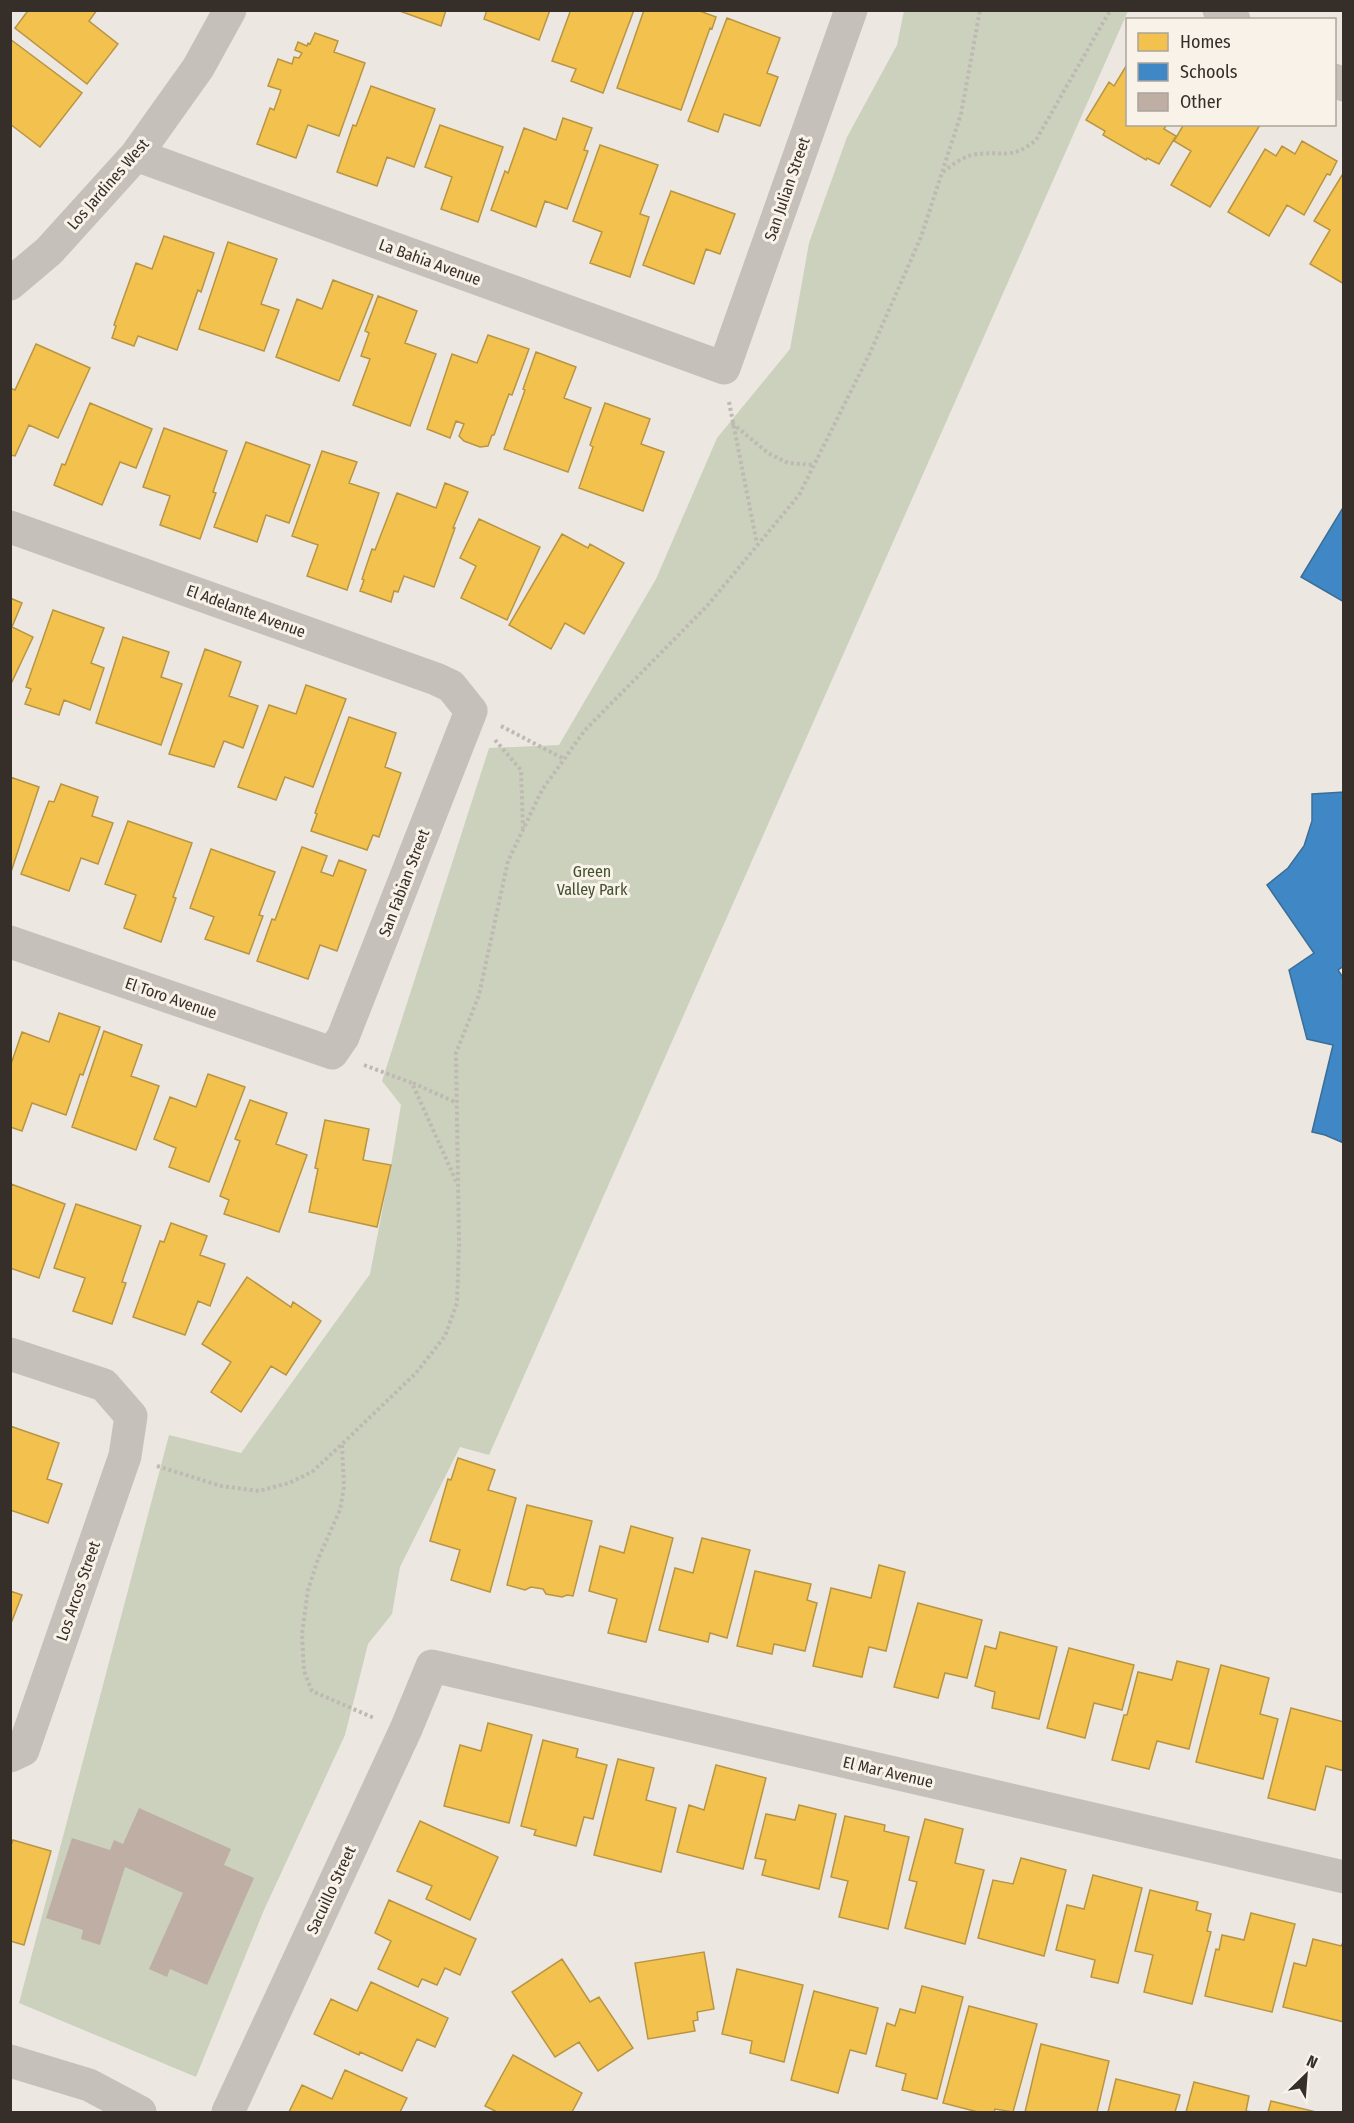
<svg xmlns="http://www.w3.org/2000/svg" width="1354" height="2123" viewBox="0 0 1354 2123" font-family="'Fira Sans Condensed',sans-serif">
  <rect width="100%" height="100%" fill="#ece8e1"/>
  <path fill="#ccd1bd" d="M904 11H1128L489 1455 460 1447 400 1567 392 1614 368 1644 345 1735 264 1910 196 2077 19 2003 169 1435 241 1453 370 1274 391 1165 401 1105 382 1081 489 748 559 745 656 579 717 438 790 349 809 243 847 137 897 45Z"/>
  <path fill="#f2c14e" stroke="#b99543" stroke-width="1.5" d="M25 10H97L89 21 118 44 87 84 15 28 27 12Z
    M397 10H446L441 26Z
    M487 10H550L539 40 484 19Z
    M567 10H634L603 93 571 81 576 69 552 61 570 12Z
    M644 10H697L716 17 712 29 710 28 681 110 617 88Z
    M727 18 780 38 767 73 778 77 760 126 724 114 718 132 688 121Z
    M315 33 338 41 334 52 365 63 339 136 308 125 296 158 257 144 270 108 274 110 281 90 268 86 278 59 292 64 294 57 299 58 302 53 295 50 298 42 307 46 308 43 310 44Z
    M10 39 82 93 40 147 10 124Z
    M1128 63V124H1167L1164 129 1176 136 1159 164 1147 158 1146 160 1103 135 1105 131 1086 120 1109 82 1114 86Z
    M371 86 435 109 414 167 387 157 377 186 337 172 353 125 356 126Z
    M563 118 592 128 584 150 588 151 567 209 545 201 536 227 491 210 505 171 508 173 524 128 556 140Z
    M1184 124 1260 125 1210 207 1171 185 1191 151 1174 141Z
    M440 125 503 147 478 222 441 209 452 177 425 167Z
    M1302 141 1337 161 1330 175 1327 174 1304 215 1287 205 1269 236 1228 212 1265 149 1276 156 1282 146 1295 154Z
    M600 145 658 165 640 214 649 217 630 277 590 263 602 232 573 221Z
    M1344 172V284L1310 264 1330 230 1314 221Z
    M671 191 735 214 720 254 706 249 694 284 643 265Z
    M164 236 214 253 201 292 198 290 177 350 138 336 134 346 112 338 116 326 114 325 136 263 152 269Z
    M228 242 277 259 261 304 279 310 264 351 199 329Z
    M333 280 373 295 339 381 276 357 297 299 322 309Z
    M378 296 417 311 405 343 436 354 410 426 353 405 370 359 361 356 369 333 365 331Z
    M488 335 529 349 512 395 509 394 494 435H492L488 446 480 447 464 441 459 436 464 424 456 421 450 438 427 429 452 354 477 363Z
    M36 344 90 368 58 438 29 425 15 456 10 455V388L15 390Z
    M536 352 576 367 564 398 591 408 568 472 504 449 525 390 523 389Z
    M90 403 152 429 136 468 120 462 102 505 54 485 62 464 65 465Z
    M605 403 650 419 641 444 664 452 643 511 579 488 593 447 590 445Z
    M164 428 227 451 213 492 216 493 200 539 160 525 170 496 143 487Z
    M246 442 310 465 289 523 266 515 257 542 214 527Z
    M322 451 357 462 349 483 379 493 347 590 307 576 318 545 292 536Z
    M445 483 468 492 453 528H455L434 587 404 576 398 592 394 591 391 602 360 591 364 580 362 579 372 549 375 550 397 493 436 508Z
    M479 519 540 547 507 620 461 598 476 566 460 558Z
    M562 534 588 548 590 544 624 563 584 634 565 623 551 649 509 625Z
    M10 598 22 603 12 627 33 637 10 686Z
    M53 610 104 628 91 663 104 668 90 710 64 700 59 715 25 704 31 689 26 687Z
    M123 637 169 652 161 677 182 684 161 745 96 723Z
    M205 649 241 662 229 696 258 706 243 748 224 741 214 767 169 754Z
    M306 685 346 699 313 787 285 777 276 800 238 787 269 705 296 714Z
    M349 717 396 733 385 767 401 773 379 837 373 835 367 850 311 831 317 814 315 813Z
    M10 777 39 787 11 872H10Z
    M61 784 98 797 92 816 113 823 98 864 81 858 69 891 21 874 49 801 54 802Z
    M128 821 192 843 173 897 176 898 161 942 124 928 136 895 105 884Z
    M302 847 327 856 321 872 333 876 339 860 366 870 337 951 320 945 308 979 257 961 272 919 275 920Z
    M211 849 275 872 259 915 263 916 249 954 205 939 214 917 190 908Z
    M59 1013 100 1027 83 1075 80 1074 66 1115 32 1103 22 1131 10 1127V1067L22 1032 49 1042Z
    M104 1031 142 1045 131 1076 159 1086 136 1150 72 1127Z
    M208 1074 245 1087 209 1182 169 1167 176 1148 154 1139 170 1097 196 1107Z
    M250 1100 287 1113 276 1144 307 1155 279 1232 224 1214 229 1200 220 1196 240 1141 235 1139Z
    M325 1120 369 1129 363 1160 391 1165 377 1227 309 1212 318 1169 315 1168Z
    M11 1184 65 1204 39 1278 10 1268Z
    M76 1204 141 1226 122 1282 126 1283 112 1324 73 1311 85 1278 54 1268Z
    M171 1223 207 1236 200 1255 225 1264 210 1306 198 1301 185 1335 133 1317 160 1241 164 1242Z
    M247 1277 291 1307 293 1302 321 1321 286 1375 271 1366 241 1412 211 1392 231 1362 202 1344Z
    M10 1426 59 1443 47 1479 62 1484 48 1523 10 1510Z
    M458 1458 495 1470 488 1490 516 1498 490 1592 451 1580 460 1550 430 1541 448 1479 451 1480Z
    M527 1505 592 1521 573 1596 567 1595 562 1597 546 1594 543 1589 531 1587 525 1590 507 1585Z
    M631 1526 673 1538 646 1642 608 1633 617 1599 589 1591 600 1546 624 1553Z
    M702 1538 750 1550 727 1638 710 1633 708 1642 659 1630 675 1568 693 1573Z
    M879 1565 905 1572 886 1651 869 1647 862 1677 813 1666 831 1588 871 1598Z
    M755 1571 811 1584 807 1600 817 1603 805 1651 774 1644 772 1654 737 1646Z
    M10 1591 22 1595 10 1626Z
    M918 1603 982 1620 967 1678 945 1673 938 1698 894 1687Z
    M1000 1632 1057 1647 1039 1719 992 1708 995 1692 975 1686 985 1646 996 1649Z
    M1069 1648 1134 1665 1122 1710 1094 1703 1085 1738 1047 1728Z
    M1177 1661 1209 1669 1189 1749 1157 1741 1149 1769 1112 1760 1124 1715H1127L1138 1672 1172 1680Z
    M1221 1665 1269 1678 1260 1714 1278 1719 1263 1779 1196 1762Z
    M1291 1708 1344 1722V1771L1326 1766 1315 1810 1268 1798Z
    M488 1723 532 1735 509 1823 444 1806 460 1745 481 1751Z
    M543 1740 578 1749 576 1757 607 1765 593 1819 584 1817 576 1846 534 1835 536 1830 521 1826Z
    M618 1759 654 1768 646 1800 676 1808 661 1872 594 1855Z
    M716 1765 766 1778 743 1869 677 1852 689 1805 704 1810Z
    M799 1805 836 1814 819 1889 762 1875 766 1860 755 1858 766 1814 795 1820Z
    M845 1816 885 1825 884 1831 909 1837 888 1929 839 1917 848 1881 831 1877Z
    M925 1819 963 1829 955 1863 984 1870 965 1944 905 1928 917 1882 909 1880Z
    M420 1821 498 1857 470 1920 426 1899 432 1886 397 1871Z
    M13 1840 51 1851 24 1945 10 1941V1848Z
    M1021 1858 1066 1870 1044 1956 978 1938 993 1880 1013 1884Z
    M1093 1875 1142 1888 1118 1983 1091 1977 1095 1960 1056 1950 1067 1905 1084 1909Z
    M1150 1890 1198 1902 1196 1910 1211 1914 1207 1931 1211 1932 1192 2004 1144 1992 1153 1955 1135 1951Z
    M389 1900 476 1939 460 1975 445 1968 437 1985 422 1979 418 1987 378 1969 391 1941 375 1933Z
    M1251 1913 1295 1924 1272 2012 1205 1996 1216 1949 1219 1950 1222 1935 1244 1940Z
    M1313 1939 1341 1946 1344 1941V2022L1283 2007 1294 1963 1306 1966Z
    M704 1952 714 2009 697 2012 698 2020 693 2021 695 2031 648 2039 635 1963Z
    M562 1959 590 2002 599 1997 633 2048 598 2071 579 2042 555 2057 512 1992Z
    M737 1969 803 1985 784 2062 750 2053 752 2041 722 2034Z
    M371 1982 448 2018 435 2047 417 2039 402 2071 360 2052 359 2055 314 2034 331 1999 357 2011Z
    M922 1986 963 1997 937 2099 902 2090 906 2074 876 2066 887 2023 895 2026 900 2009 915 2013Z
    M814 1991 878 2008 866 2054 850 2050 838 2093 791 2080Z
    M969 2006 1037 2024 1013 2112 995 2109 994 2112H978L943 2103Z
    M1041 2044 1109 2061 1097 2112H1025Z
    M513 2055 582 2093 572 2112H497L485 2106Z
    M345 2070 407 2098 400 2112H289L302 2085 332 2099Z
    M1116 2079 1180 2095 1175 2112H1108Z
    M1194 2082 1249 2096 1246 2111 1252 2112H1186Z
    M1271 2101 1316 2112H1268Z"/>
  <path fill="#3f88c5" stroke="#3c6d96" stroke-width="1.5" d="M1344 506V602L1301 577Z
    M1344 792V966L1338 970 1344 979V1143L1325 1135 1312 1132 1333 1045 1307 1039 1289 970 1314 953 1267 885 1288 868 1304 846 1312 821V794Z"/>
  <path fill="#beaea4" d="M139 1808 231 1849 224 1865 254 1878 207 1985 170 1969 167 1977 149 1969 183 1893 125 1867 100 1945 81 1939 83 1930 46 1918 72 1838 110 1850 114 1840 123 1844Z"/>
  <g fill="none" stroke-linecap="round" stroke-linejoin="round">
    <path stroke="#beb9b3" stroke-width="4" stroke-dasharray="3 3" stroke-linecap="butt" d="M943 172C951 166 962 157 972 155 1000 149 1010 162 1036 140L1108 14 1114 10
      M729 402 757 544
      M732 423 768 453 788 463 814 465
      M501 726 564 759
      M495 740 521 770 523 828
      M364 1065 412 1083 457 1183
      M413 1083 457 1103
      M342 1445 344 1487 340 1510 318 1559 308 1590 302 1634 304 1671 312 1691 374 1718
      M157 1466 221 1486 259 1491 289 1483 312 1472 342 1444 416 1373 445 1336 457 1303 459 1244 456 1053 479 995 508 861 542 790 585 730 707 606 799 495 870 353 921 237 961 114 980 10"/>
    <path stroke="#c5c0ba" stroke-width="33" d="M1219 10 1234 20
      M1334 80 1344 85
      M136 155 724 368 851 10
      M10 284 49 251 136 155 198 68 230 10
      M10 527 436 679 451 686 471 711 343 1037 332 1053 10 942
      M10 1354 104 1385 131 1416 125 1456 23 1750 10 1756
      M10 2061 89 2085 140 2112
      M228 2112 406 1729 432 1666 1344 1877"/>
  </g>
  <g text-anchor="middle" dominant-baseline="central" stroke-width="6" stroke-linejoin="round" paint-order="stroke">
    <g font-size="16" fill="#352e29" stroke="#f8f2e9">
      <text transform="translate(108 184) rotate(-49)">Los Jardines West</text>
      <text transform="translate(787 189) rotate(-71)">San Julian Street</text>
      <text transform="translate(430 262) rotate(20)">La Bahia Avenue</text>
      <text transform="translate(246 611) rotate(20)">El Adelante Avenue</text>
      <text transform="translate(404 883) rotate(-69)">San Fabian Street</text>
      <text transform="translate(171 998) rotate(19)">El Toro Avenue</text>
      <text transform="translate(78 1591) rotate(-71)">Los Arcos Street</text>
      <text transform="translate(888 1772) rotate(13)">El Mar Avenue</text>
      <text transform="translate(331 1890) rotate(-65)">Sacuillo Street</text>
    </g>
    <g font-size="16" fill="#42512f" stroke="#f8f2e9">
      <text x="592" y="871">Green<tspan x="592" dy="18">Valley Park</tspan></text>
    </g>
  </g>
  <rect width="1354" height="2123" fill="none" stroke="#352e29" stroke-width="24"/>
  <rect x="1126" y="18" width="210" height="108" fill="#f8f2e9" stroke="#aaa49c" stroke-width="1.5"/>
  <rect x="1138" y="33" width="30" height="18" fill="#f2c14e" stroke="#aaa49c" stroke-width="1.5"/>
  <text x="1180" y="48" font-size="18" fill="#352e29">Homes</text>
  <rect x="1138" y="63" width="30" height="18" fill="#3f88c5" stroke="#aaa49c" stroke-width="1.5"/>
  <text x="1180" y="78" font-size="18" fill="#352e29">Schools</text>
  <rect x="1138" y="93" width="30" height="18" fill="#beaea4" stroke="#aaa49c" stroke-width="1.5"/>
  <text x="1180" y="108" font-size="18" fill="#352e29">Other</text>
  <g transform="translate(1306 2075) rotate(25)" stroke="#f8f2e9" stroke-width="4.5" paint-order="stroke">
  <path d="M0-4.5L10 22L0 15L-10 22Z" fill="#352e29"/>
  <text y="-9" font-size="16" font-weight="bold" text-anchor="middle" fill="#352e29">N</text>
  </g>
</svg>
